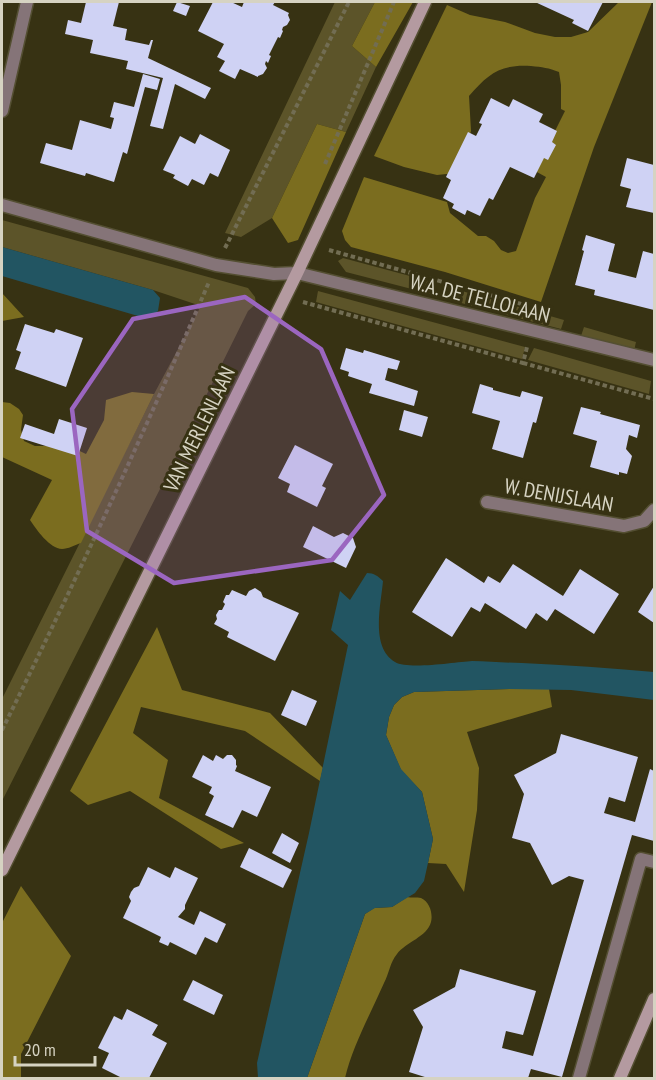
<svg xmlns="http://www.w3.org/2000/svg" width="656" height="1080" viewBox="0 0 656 1080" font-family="'PT Sans Narrow',sans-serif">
  <rect width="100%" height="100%" fill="#373213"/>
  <path fill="#5c5429" d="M335 2H375L352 46 376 67 346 132 317 124 272 218 241 237 225 233Z
    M2 220 248 288 255 297 256 304 248 311 159 491 2 801V699L154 394 201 306 153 290 2 247Z
    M343 258 436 283 431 294 346 272 338 261Z
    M448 287 564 320 561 329 446 299Z
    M318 291 525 347 522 359 316 302Z
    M584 327 636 342 634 351 581 336Z
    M534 348 651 381 649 394 528 360Z"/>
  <path fill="#7b6d1f" d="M375 2H413L376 67 352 46Z
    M619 2H652L594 147 541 302 445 272 351 247 345 240 342 231 364 177 447 202 450 213 478 236H486L494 241 501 250 508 253 516 251 535 198 546 177 535 171 565 111 561 109V85L559 72C549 68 542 67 531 66 500 64 488 74 469 96L471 131 462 165 456 173 437 175 404 167 374 156 447 5 470 15 505 22 535 33 555 37H571L588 32Z
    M317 124 346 132 298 240 288 243 272 218Z
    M2 293 24 317 2 321Z
    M132 392 154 394 81 543C75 545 68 549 62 549 50 549 36 529 30 520L52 480 2 457V402L10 403 19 409 23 415 21 430 24 441 35 446H46L65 444 86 454 104 420 106 400Z
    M157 627 182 690 270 713 323 768 320 781 245 731 141 707 133 733 168 760 159 798 244 843 221 849 130 791 88 805 70 791Z
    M509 689H549L552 707 467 732 479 768 477 810 464 892 446 864 428 863 433 839 422 792 401 770 386 735 389 717 394 705 402 697 414 692Z
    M21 886 71 956 21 1054V1078H2V923Z
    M407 897C411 898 417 897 421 898 430 902 433 914 431 922 427 937 406 942 397 954 390 962 389 974 384 983 370 1015 353 1045 345 1078H307L365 914 374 908 392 907Z"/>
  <path fill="#225562" d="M2 247 153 290 160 298 158 311 151 317 138 316 2 276Z
    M367 573C374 573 378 576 383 581 381 605 370 647 395 662 408 670 456 662 472 661 489 661 506 663 522 663 567 665 610 668 654 672V700L571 690 509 689 414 692 402 697 394 705 389 717 386 735 401 769 422 792 433 839 428 863 424 881 415 893 392 907 375 908 365 914 307 1078H258L257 1063 309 833 348 645 331 630 340 591 350 600Z"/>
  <path fill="#cfd2f4" d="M86 2H119L113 26 127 29 125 40 149 45 151 40H153L148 58 211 88 205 99 175 84 163 129 150 126 163 78 126 69 128 61 90 53 93 40 65 34 68 20 81 23Z
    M177 2 190 6 186 16 173 11Z
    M213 2H231L242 7 244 2H275L273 5 289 13 288 15 290 20 287 25 283 27 282 30 283 31 280 38 278 37 269 55 271 56 268 63 266 61 265 64 267 68 263 74 258 76V77L240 69 235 79 219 71 225 61 217 57 224 44 198 31Z
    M535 2H603L588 31 572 23 574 20Z
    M143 74 160 79 157 90 145 87 127 154 123 152 114 182 86 173 85 176 40 163 46 143 72 150 80 120 111 129 114 118 110 117 114 102 134 107Z
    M491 98 509 107 513 99 543 114 539 122 557 131 552 142 556 145 548 160 544 158 534 178 510 167 493 200 489 198 480 216 467 210 465 215 452 208 454 204 443 198 451 180 446 177 468 132 476 136 482 124 479 123Z
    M200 134 230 150 218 177 210 173 204 185 192 179 188 186 173 178 175 175 163 170 180 136 195 144Z
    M627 158 654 165V213L626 207 631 189 620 186Z
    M586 235 615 244 608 271 636 278 643 251 654 254V310L594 295 595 290 575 285 584 251 582 250Z
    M25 324 54 333 56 329 83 338 66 387 15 369 21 352 16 350Z
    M346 348 363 353 364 350 400 361 397 370 388 368 385 380 418 391 414 406 369 393 372 384 348 376 349 372 340 369Z
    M480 384 493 388V390L520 397 522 391 543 397 536 423 533 422 523 458 492 449 500 421 472 413Z
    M581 407 601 412 600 414 640 425 637 438 629 435 626 449 632 456 627 474 619 472V475L590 467 597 441 573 434Z
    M404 410 428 417 422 437 399 430Z
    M59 419 87 428 78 456 20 438 25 424 54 434Z
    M295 445 333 464 322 486 326 488 317 507 287 492 290 484 278 478Z
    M313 526 334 537 343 533 353 538 356 547 346 568 303 547Z
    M446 558 484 583 488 576 500 583 513 564 563 596 580 569 619 594 594 634 555 609 547 621 536 613 526 629 485 603 480 612 471 607 452 637 412 612Z
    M654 586V623L638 612Z
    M255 588 261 592 263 597 299 613 275 661 227 637 229 632 214 624 217 619 216 615 219 610H222L225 604 223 602 226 595H229L232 590 246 596 249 591Z
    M292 690 317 701 306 726 281 715Z
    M561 734 638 757 625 802 609 797 604 813 635 822 650 769 654 771V841L632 835 562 1077 531 1069 528 1078H428L409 1072 423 1027 413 1010 455 987 460 969 536 991 523 1035 506 1031 502 1048 533 1056 584 880 569 876 552 885 530 843 512 838 524 794 514 775 556 753Z
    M203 755 213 761 216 755 223 759 227 755H232L236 760V765L237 766 235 771 271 787 257 817 242 810 233 828 205 815 214 796 209 793 212 787 192 777Z
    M282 833 299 843 290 863 272 853Z
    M249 848 292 870 283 888 240 867Z
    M148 867 170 878 175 867 198 878 185 905V909L178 917 194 925 200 911 226 924 217 943 205 937 196 955 170 942 168 946 159 942 161 937 123 918 131 901 129 897 131 892 134 888 139 886Z
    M193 980 223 995 214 1015 183 1000Z
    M127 1009 158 1025 152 1035 167 1043 149 1078H122L102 1068 109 1053 98 1048 114 1016 122 1020Z"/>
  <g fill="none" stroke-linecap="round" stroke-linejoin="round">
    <defs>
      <path id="lane" d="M579 1078 641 859 654 862"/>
      <path id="street" d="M2 111 27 2
        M2 205 216 265 274 274 297 273 654 360
        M487 502 624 526 644 521 654 510"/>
      <path id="secondary" d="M2 870 297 273 425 2
        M620 1078 654 999"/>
    </defs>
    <use href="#lane" stroke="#544f32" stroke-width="15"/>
    <use href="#street" stroke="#544f32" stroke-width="15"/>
    <use href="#secondary" stroke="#544f32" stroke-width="15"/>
    <path stroke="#726d53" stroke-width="4" stroke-dasharray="4.5 3" stroke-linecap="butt" d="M325 164 394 2
      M225 248 349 2
      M329 250 550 312
      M303 302 523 363 527 347
      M523 363 654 399
      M2 730C75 583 144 433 209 282"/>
    <use href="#lane" stroke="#857478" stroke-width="12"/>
    <use href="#street" stroke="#857478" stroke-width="12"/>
    <use href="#secondary" stroke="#b49aa0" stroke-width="12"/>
  </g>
  <path fill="#9b66c0" fill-opacity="0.2" stroke="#9b66c0" stroke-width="4.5" stroke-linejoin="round" d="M245 297 321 349 384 495 332 560 174 583 87 531 72 409 133 319Z"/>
  <g text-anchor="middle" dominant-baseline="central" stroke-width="6" stroke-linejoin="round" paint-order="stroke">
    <g font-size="21" fill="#d6d3c2" stroke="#373213">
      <text transform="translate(480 298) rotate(14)">W.A. DE TELLOLAAN</text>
      <text transform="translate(199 429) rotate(-64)">VAN MERLENLAAN</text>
      <text transform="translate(559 495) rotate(10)">W. DENIJSLAAN</text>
    </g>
  </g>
  <rect width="656" height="1080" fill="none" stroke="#d6d3c2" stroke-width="6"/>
  <path d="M15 1056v9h80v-9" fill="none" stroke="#d6d3c2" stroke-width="3"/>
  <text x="24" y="1056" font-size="18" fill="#d6d3c2" stroke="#373213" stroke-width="4.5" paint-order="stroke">20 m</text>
</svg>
